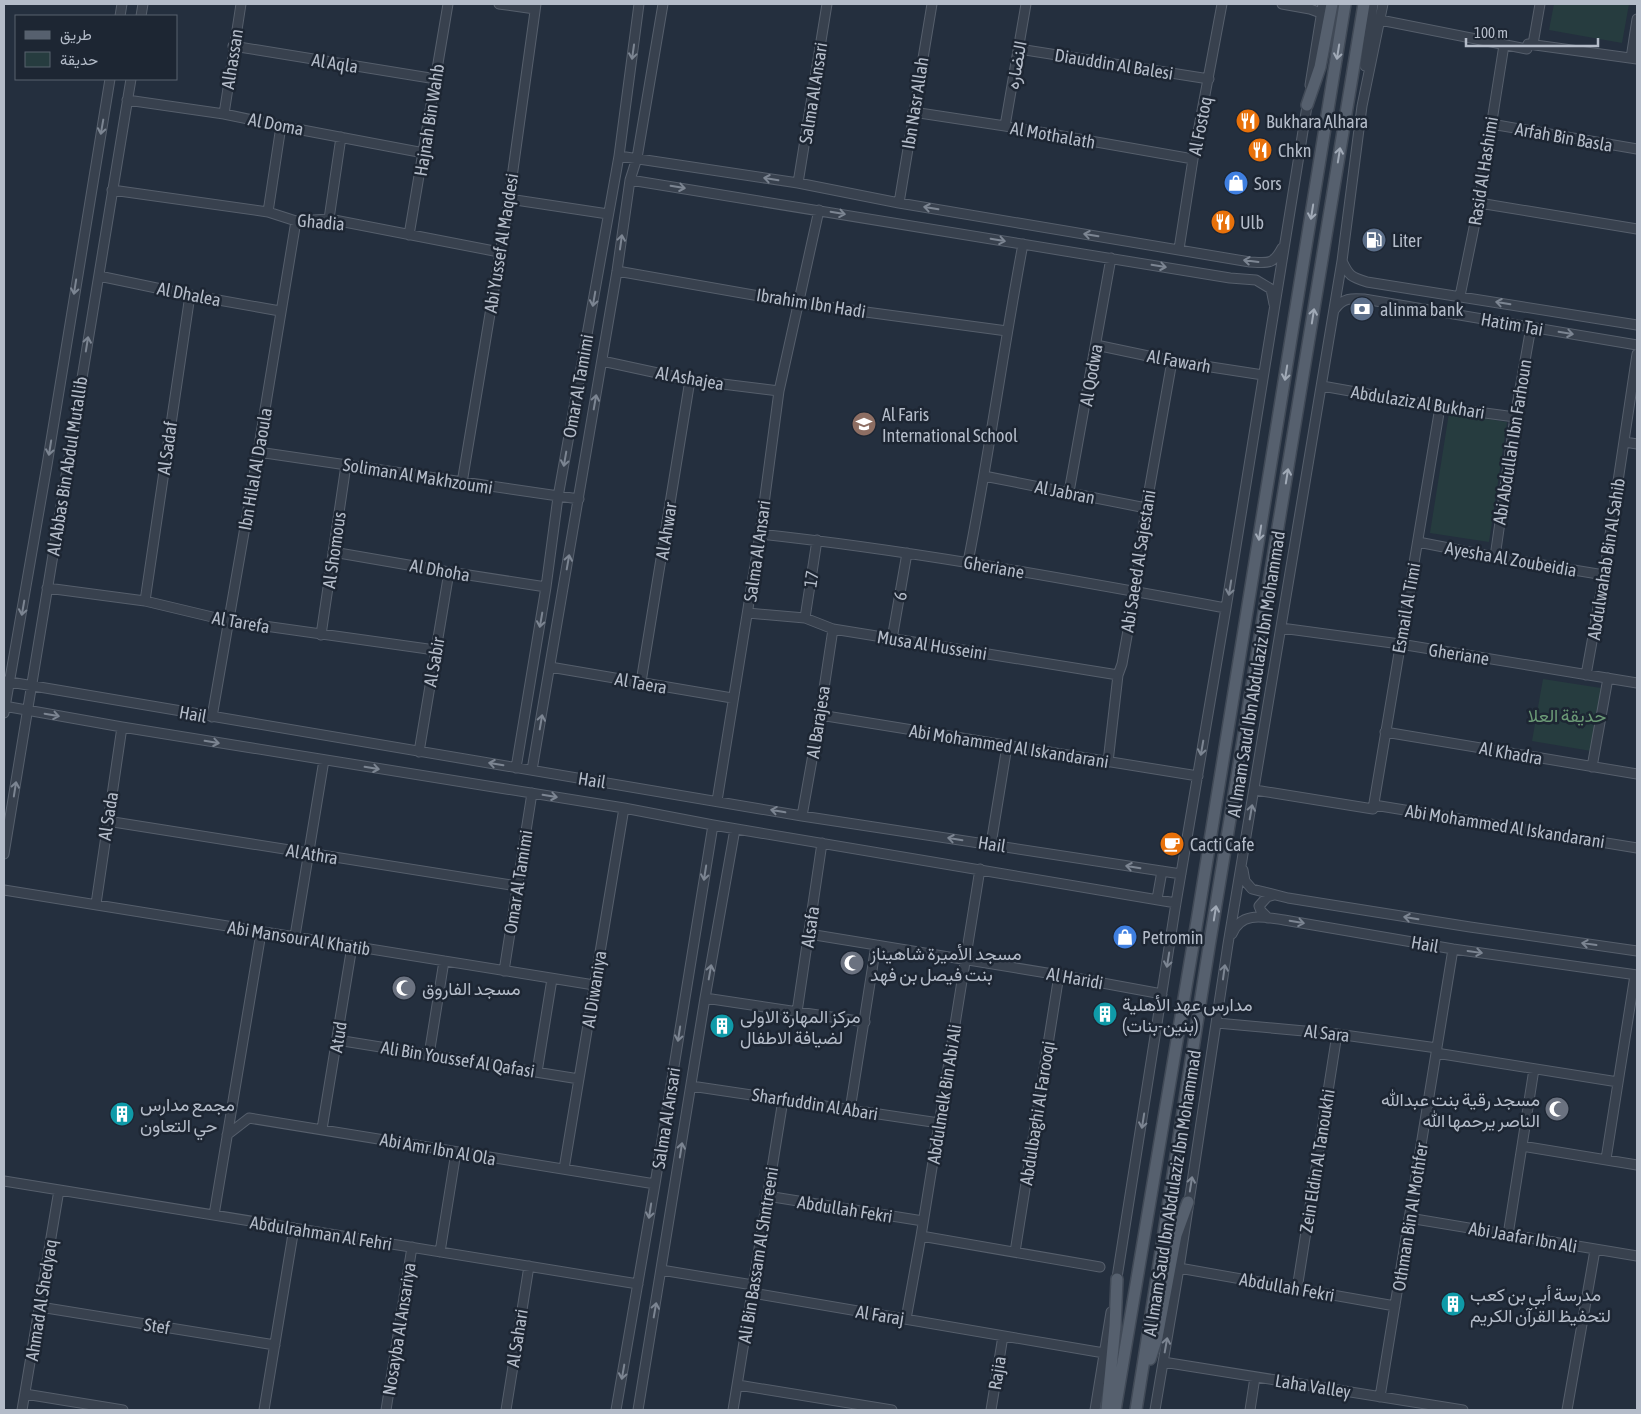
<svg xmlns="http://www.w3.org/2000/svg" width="1641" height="1414" viewBox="0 0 1641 1414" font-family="'Asap Condensed',Vazirmatn,sans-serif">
  <rect width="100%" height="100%" fill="#242f3e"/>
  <path fill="#263c3f" d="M1554 4H1629L1622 43 1549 30Z
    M1449 413 1507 422 1489 542 1430 533Z
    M1543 679 1601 688 1591 751 1532 741Z"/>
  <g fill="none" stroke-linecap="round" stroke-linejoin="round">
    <defs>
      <path id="minor" d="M499 4 535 9
        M1282 4 1310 9 1321 13
        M120 16 122 4
        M141 16 143 4
        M1380 20 1527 49 1528 44 1637 59
        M1533 44 1540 4
        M233 46 436 79
        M1019 49 1209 79
        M1631 58 1637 19
        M1365 66 1373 4
        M1310 85 1323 4
        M127 100 224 114 281 126 424 153
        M913 112 1005 126 1193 159
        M224 114 241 4
        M1491 124 1637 149
        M1005 126 1026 4
        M619 156 798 183 899 203 1250 262C1268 263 1273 265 1282 248
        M630 180 1230 278 1256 280 1271 289 1274 304
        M798 183 827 4
        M112 190 268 212 296 221 329 219 499 252
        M509 199 608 214
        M899 203 932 4
        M1479 203 1637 229
        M268 212 281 126
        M329 219 341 137
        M409 235 448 4
        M1179 249 1193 159 1222 4
        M1342 261C1349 276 1351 277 1367 282L1637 325
        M617 271 799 303 1007 331
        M99 276 190 295 280 311
        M1460 296 1479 203 1504 45
        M1335 309C1343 298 1351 298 1364 299L1637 345
        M1096 345 1172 361 1263 375
        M602 361 690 380 779 391
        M1322 386 1440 407 1515 417
        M1625 442 1637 444
        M258 452 579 499
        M984 476 1146 508
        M462 483 509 199 536 4
        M1069 492 1111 258
        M760 534C917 551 1071 580 1226 608
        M1418 542 1495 557 1604 575
        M333 552 449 572 546 587
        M1495 557 1515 417 1531 327
        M968 562C989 456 1003 350 1023 244
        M47 588 145 601 229 621 435 650
        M145 601 190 295
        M748 613 805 618 833 629 1118 675
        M805 618 817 540
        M1281 628 1400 644 1637 683
        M321 635 346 465
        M892 639 907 553
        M550 667 732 698
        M1586 675 1604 575 1637 354
        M4 681 802 816 1181 874
        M641 682 690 380
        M4 706 122 727 624 808 713 825 1176 903
        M4 713 47 465 110 79
        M820 715 1198 776
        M212 717 258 452 296 221
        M1385 732 1637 774
        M419 752 449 572
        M1108 762 1118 675 1122 664 1135 591 1146 508 1172 361
        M1592 767 1608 678
        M516 768 546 587 558 497 619 156 639 4
        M532 770 617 271 630 180 637 158 663 4
        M1255 790 1373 809 1440 407
        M717 801 760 534 779 391 819 210
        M1374 805 1637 848
        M802 816 820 715 833 629
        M107 821 517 886
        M991 844 1007 746
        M4 854 131 79
        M1243 870 1245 881 1252 889 1288 898 1470 927 1637 951
        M4 890 594 985
        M1157 899 1162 871
        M96 904 122 727
        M1268 918 1261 911 1259 906 1267 897 1274 895
        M809 934 1059 975 1162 994
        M1232 934C1241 911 1264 917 1284 920L1453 949 1637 975
        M295 936 324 760
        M504 971 532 793
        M705 998 865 1022
        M797 1012 822 843
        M1217 1023 1337 1034 1437 1048
        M337 1040 579 1079
        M1436 1053 1618 1082
        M429 1055 444 961
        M537 1072 552 979
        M691 1086 939 1123
        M850 1110 876 945
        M322 1129 352 946
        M227 1135 249 1118 655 1184
        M1522 1146 1637 1165
        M1606 1159 1635 975
        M564 1169 624 808
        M4 1181 638 1284
        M767 1196 923 1221
        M214 1215 261 933
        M1409 1218 1637 1256
        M1508 1235 1534 1069
        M921 1236 1100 1267
        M440 1252 456 1152
        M1015 1252 1059 975
        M1179 1268 1395 1306
        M661 1270 753 1285 758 1294 1104 1353
        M1116 1284 1176 903 1226 608 1308 100
        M1297 1289 1337 1034
        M40 1307 275 1345
        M906 1319 921 1236 980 869
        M1163 1362 1463 1410
        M738 1385 892 1410
        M25 1394 123 1410
        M1380 1397 1453 949
        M22 1410 59 1190
        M264 1410 294 1228
        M386 1410 412 1247
        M506 1410 529 1266
        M616 1410 655 1184 713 825
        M638 1410 705 998 735 829
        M733 1410 783 1100
        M991 1410 1003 1336
        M1095 1410 1111 1312
        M1155 1410 1179 1268 1228 944 1342 261 1362 106 1383 4
        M1250 1410 1255 1377
        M1567 1410 1595 1250"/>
      <path id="major" d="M1307 105 1320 67 1332 4
        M1150 1359 1157 1337 1176 1235 1188 1202
        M1107 1410 1115 1326 1117 1279
        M1115 1410 1198 915 1345 4
        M1136 1410 1209 947 1364 4"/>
    </defs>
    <use href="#minor" stroke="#565f6c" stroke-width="11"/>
    <use href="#major" stroke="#414a57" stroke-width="14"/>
    <use href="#minor" stroke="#38414e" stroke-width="9"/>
    <use href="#major" stroke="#56606e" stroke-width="11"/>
  </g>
  <defs><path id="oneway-shaft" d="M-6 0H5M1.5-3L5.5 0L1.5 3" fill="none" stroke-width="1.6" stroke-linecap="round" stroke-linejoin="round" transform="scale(1.25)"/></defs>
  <g stroke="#7c8592">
    <use href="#oneway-shaft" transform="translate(633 52) rotate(98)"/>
    <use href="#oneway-shaft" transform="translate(102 127) rotate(100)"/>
    <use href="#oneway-shaft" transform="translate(771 179) rotate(-171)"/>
    <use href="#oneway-shaft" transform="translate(678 187) rotate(9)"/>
    <use href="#oneway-shaft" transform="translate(931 208) rotate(-171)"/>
    <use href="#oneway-shaft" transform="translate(838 213) rotate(10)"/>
    <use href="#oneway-shaft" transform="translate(1091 235) rotate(-171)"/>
    <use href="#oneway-shaft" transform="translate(998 240) rotate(10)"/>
    <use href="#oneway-shaft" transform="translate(621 242) rotate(-82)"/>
    <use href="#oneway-shaft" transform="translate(1251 261) rotate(-173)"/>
    <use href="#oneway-shaft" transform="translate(1159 266) rotate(9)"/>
    <use href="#oneway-shaft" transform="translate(75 287) rotate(99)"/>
    <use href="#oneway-shaft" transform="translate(594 299) rotate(100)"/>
    <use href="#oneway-shaft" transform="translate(1503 303) rotate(-171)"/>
    <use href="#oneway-shaft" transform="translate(1566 333) rotate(9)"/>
    <use href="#oneway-shaft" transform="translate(87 344) rotate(-81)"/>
    <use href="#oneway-shaft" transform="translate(595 402) rotate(-80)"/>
    <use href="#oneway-shaft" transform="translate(50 448) rotate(99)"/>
    <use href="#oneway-shaft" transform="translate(565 459) rotate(100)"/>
    <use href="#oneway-shaft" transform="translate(568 562) rotate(-80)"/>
    <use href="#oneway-shaft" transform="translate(1230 588) rotate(99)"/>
    <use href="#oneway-shaft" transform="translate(23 608) rotate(100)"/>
    <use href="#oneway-shaft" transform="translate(541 620) rotate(100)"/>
    <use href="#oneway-shaft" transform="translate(52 715) rotate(10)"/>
    <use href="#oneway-shaft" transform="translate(541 722) rotate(-80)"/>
    <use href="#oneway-shaft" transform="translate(212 742) rotate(9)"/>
    <use href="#oneway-shaft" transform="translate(1202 748) rotate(100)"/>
    <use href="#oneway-shaft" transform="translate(496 764) rotate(-171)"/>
    <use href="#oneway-shaft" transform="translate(372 768) rotate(9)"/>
    <use href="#oneway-shaft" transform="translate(15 789) rotate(-81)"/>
    <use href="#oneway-shaft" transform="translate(550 796) rotate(9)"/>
    <use href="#oneway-shaft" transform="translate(778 811) rotate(-170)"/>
    <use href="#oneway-shaft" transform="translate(1251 812) rotate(-80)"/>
    <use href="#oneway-shaft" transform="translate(955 839) rotate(-171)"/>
    <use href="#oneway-shaft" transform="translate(1133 867) rotate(-171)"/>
    <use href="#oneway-shaft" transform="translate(705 873) rotate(99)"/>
    <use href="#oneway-shaft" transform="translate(1411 918) rotate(-171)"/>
    <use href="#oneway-shaft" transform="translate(1297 922) rotate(10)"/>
    <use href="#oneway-shaft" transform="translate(1589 944) rotate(-172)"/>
    <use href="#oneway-shaft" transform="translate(1475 952) rotate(8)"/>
    <use href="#oneway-shaft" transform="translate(1168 960) rotate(99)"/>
    <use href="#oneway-shaft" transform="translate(710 972) rotate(-80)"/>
    <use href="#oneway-shaft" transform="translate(1224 972) rotate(-82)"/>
    <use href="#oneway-shaft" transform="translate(679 1034) rotate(99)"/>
    <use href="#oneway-shaft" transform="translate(1143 1121) rotate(99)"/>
    <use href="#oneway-shaft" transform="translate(681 1150) rotate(-81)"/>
    <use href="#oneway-shaft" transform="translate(1191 1184) rotate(-81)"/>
    <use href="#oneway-shaft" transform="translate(650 1211) rotate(99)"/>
    <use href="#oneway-shaft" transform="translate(655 1310) rotate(-80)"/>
    <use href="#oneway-shaft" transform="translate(1166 1345) rotate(-80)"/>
    <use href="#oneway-shaft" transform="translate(623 1372) rotate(100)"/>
  </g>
  <g stroke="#a1aab7">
    <use href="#oneway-shaft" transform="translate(1338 52) rotate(99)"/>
    <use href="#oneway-shaft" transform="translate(1339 155) rotate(-81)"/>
    <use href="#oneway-shaft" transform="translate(1312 212) rotate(99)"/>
    <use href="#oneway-shaft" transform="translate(1313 316) rotate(-81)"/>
    <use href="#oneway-shaft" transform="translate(1286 373) rotate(99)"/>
    <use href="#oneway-shaft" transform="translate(1287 476) rotate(-81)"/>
    <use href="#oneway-shaft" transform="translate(1260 533) rotate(99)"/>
    <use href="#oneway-shaft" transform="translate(1215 913) rotate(-81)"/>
  </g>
  <defs>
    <symbol id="restaurant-disc" viewBox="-11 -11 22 22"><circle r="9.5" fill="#e8710a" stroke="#1d2633"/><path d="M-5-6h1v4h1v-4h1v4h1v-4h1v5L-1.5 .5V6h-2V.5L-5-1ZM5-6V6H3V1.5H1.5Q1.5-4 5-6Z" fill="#fff"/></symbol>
    <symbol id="shop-disc" viewBox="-11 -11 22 22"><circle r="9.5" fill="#3f7fe0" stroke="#1d2633"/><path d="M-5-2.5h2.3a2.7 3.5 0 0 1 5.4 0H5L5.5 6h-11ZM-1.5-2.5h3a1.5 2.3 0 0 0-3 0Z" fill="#fff"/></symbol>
    <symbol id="fuel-disc" viewBox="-11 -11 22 22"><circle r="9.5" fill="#5c6f8a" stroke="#1d2633"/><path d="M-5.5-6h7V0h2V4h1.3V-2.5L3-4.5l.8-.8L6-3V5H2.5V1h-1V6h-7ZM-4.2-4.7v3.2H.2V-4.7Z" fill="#fff"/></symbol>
    <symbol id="bank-disc" viewBox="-11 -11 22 22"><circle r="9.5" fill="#5c6f8a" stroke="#1d2633"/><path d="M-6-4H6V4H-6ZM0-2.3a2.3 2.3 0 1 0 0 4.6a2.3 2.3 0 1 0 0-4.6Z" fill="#fff"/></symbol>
    <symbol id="school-disc" viewBox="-11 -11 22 22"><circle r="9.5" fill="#8d6e63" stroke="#1d2633"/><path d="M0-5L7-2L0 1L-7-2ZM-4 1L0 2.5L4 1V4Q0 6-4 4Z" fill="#fff"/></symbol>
    <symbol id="cafe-disc" viewBox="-11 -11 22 22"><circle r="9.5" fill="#e8710a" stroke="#1d2633"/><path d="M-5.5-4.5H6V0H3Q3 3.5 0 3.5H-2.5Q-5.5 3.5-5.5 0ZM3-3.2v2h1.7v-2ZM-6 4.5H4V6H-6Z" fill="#fff"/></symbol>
    <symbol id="mosque-disc" viewBox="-11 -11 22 22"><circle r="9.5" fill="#6b7280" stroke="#1d2633"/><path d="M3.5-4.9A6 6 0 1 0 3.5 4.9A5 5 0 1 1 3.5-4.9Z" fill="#fff"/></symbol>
    <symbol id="building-disc" viewBox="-11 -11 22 22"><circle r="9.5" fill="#0f9aa8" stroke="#1d2633"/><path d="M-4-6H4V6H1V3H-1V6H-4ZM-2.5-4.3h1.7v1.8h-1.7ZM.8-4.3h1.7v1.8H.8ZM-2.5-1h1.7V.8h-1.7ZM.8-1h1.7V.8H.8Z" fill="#fff"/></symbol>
  </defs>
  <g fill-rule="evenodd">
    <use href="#restaurant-disc" x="1234" y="107" width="28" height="28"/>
    <use href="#restaurant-disc" x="1246" y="136" width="28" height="28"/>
    <use href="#shop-disc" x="1222" y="169" width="28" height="28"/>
    <use href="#restaurant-disc" x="1209" y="208" width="28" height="28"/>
    <use href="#fuel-disc" x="1360" y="226" width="28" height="28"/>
    <use href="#bank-disc" x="1348" y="295" width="28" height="28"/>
    <use href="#school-disc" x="850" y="410" width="28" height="28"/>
    <use href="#cafe-disc" x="1158" y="830" width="28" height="28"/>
    <use href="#shop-disc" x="1111" y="923" width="28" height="28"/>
    <use href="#mosque-disc" x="838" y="949" width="28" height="28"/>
    <use href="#mosque-disc" x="390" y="974" width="28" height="28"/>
    <use href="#building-disc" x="1091" y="1000" width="28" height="28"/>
    <use href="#building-disc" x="708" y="1012" width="28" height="28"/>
    <use href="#mosque-disc" x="1543" y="1095" width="28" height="28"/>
    <use href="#building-disc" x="108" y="1100" width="28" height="28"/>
    <use href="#building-disc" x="1439" y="1290" width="28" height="28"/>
  </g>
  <g text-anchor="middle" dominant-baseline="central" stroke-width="5" stroke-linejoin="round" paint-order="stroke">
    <g font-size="18" fill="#b4bcc9" stroke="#1d2633">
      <text transform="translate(232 59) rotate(-81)">Alhassan</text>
      <text transform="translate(335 63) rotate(9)">Al Aqla</text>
      <text transform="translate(1114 64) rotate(9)">Diauddin Al Balesi</text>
      <text transform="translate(1016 65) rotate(-80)">النضاره</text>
      <text transform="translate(813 93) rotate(-81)">Salma Al Ansari</text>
      <text transform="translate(915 103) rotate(-81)">Ibn Nasr Allah</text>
      <text transform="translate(429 120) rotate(-81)">Hajnah Bin Wahb</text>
      <text transform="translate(276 124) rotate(11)">Al Doma</text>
      <text transform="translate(1200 126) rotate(-79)">Al Fostoq</text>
      <text transform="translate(1053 135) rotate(10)">Al Mothalath</text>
      <text transform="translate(1564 137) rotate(10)">Arfah Bin Basla</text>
      <text transform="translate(1483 171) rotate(-81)">Rasid Al Hashimi</text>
      <text transform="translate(321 222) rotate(5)">Ghadia</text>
      <text transform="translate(501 243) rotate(-81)">Abi Yussef Al Maqdesi</text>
      <text transform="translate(189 294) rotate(11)">Al Dhalea</text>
      <text transform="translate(811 303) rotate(9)">Ibrahim Ibn Hadi</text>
      <text transform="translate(1512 324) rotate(10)">Hatim Tai</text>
      <text transform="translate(1179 361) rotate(10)">Al Fawarh</text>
      <text transform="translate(1091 375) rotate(-80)">Al Qodwa</text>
      <text transform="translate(690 378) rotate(10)">Al Ashajea</text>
      <text transform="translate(578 386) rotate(-80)">Omar Al Tamimi</text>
      <text transform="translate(1418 402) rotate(9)">Abdulaziz Al Bukhari</text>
      <text transform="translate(1512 442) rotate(-81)">Abi Abdullah Ibn Farhoun</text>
      <text transform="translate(167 448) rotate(-82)">Al Sadaf</text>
      <text transform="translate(67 466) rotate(-81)">Al Abbas Bin Abdul Mutallib</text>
      <text transform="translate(255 469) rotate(-80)">Ibn Hilal Al Daoula</text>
      <text transform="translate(418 476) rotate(9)">Soliman Al Makhzoumi</text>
      <text transform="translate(1065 492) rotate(11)">Al Jabran</text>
      <text transform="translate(666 531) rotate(-81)">Al Ahwar</text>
      <text transform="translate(334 550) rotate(-82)">Al Shomous</text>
      <text transform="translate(757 551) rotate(-82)">Salma Al Ansari</text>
      <text transform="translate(1511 559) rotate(10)">Ayesha Al Zoubeidia</text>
      <text transform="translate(1606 559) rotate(-81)">Abdulwahab Bin Al Sahib</text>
      <text transform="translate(1138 561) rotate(-81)">Abi Saeed Al Sajestani</text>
      <text transform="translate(994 567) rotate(10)">Gheriane</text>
      <text transform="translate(440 570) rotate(10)">Al Dhoha</text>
      <text transform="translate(811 579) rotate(-82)">17</text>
      <text transform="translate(900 596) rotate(-80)">6</text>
      <text transform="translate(1406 608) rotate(-80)">Esmail Al Timi</text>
      <text transform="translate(241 622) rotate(10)">Al Tarefa</text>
      <text transform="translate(932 645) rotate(9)">Musa Al Husseini</text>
      <text transform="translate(1459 654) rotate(9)">Gheriane</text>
      <text transform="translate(434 662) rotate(-80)">Al Sabir</text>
      <text transform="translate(1256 674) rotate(-81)">Al Imam Saud Ibn Abdulaziz Ibn Mohammad</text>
      <text transform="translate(641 683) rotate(10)">Al Taera</text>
      <text transform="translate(193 714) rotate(10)">Hail</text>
      <text transform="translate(818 722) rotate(-81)">Al Barajesa</text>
      <text transform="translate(1009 746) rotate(9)">Abi Mohammed Al Iskandarani</text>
      <text transform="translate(1511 753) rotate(10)">Al Khadra</text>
      <text transform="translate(592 780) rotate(9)">Hail</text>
      <text transform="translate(108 816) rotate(-81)">Al Sada</text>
      <text transform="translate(1505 826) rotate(9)">Abi Mohammed Al Iskandarani</text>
      <text transform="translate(992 844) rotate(9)">Hail</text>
      <text transform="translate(312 854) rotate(9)">Al Athra</text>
      <text transform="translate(518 882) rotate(-81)">Omar Al Tamimi</text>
      <text transform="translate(810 927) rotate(-82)">Alsafa</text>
      <text transform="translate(299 938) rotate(9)">Abi Mansour Al Khatib</text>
      <text transform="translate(1425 944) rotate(10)">Hail</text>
      <text transform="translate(1075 978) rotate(10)">Al Haridi</text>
      <text transform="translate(594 989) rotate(-81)">Al Diwaniya</text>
      <text transform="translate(1327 1033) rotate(6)">Al Sara</text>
      <text transform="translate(338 1037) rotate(-81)">Atud</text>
      <text transform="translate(458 1059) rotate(9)">Ali Bin Youssef Al Qafasi</text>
      <text transform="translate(944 1094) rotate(-81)">Abdulmelk Bin Abi Ali</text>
      <text transform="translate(815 1104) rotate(9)">Sharfuddin Al Abari</text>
      <text transform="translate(1037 1113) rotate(-81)">Abdulbaghi Al Farooqi</text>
      <text transform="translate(666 1118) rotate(-81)">Salma Al Ansari</text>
      <text transform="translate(438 1149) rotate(10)">Abi Amr Ibn Al Ola</text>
      <text transform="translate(1317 1161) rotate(-81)">Zein Eldin Al Tanoukhi</text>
      <text transform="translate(1172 1193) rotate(-81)">Al Imam Saud Ibn Abdulaziz Ibn Mohammad</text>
      <text transform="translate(845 1209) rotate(9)">Abdullah Fekri</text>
      <text transform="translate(1410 1217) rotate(-81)">Othman Bin Al Mothfer</text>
      <text transform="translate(321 1233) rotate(9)">Abdulrahman Al Fehri</text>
      <text transform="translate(1523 1237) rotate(10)">Abi Jaafar Ibn Ali</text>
      <text transform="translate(758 1255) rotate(-81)">Ali Bin Bassam Al Shntreeni</text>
      <text transform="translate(1287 1287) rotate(10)">Abdullah Fekri</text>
      <text transform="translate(41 1300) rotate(-81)">Ahmad Al Shedyaq</text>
      <text transform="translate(880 1315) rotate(9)">Al Faraj</text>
      <text transform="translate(157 1326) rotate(9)">Stef</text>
      <text transform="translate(399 1329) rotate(-81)">Nosayba Al Ansariya</text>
      <text transform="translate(517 1338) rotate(-81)">Al Sahari</text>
      <text transform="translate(997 1373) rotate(-81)">Rajia</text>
      <text transform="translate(1313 1386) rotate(9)">Laha Valley</text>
    </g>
    <g font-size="18" fill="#b4bcc9" stroke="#1d2633" text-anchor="start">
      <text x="1266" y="121">Bukhara Alhara</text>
      <text x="1278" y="150">Chkn</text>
      <text x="1254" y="183">Sors</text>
      <text x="1240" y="222">Ulb</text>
      <text x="1392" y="240">Liter</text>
      <text x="1380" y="309">alinma bank</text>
      <text x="882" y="414">Al Faris<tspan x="882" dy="21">International School</tspan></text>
      <text x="1190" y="844">Cacti Cafe</text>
      <text x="1142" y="937">Petromin</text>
      <text x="870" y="953">مسجد الأميرة شاهيناز<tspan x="870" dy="21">بنت فيصل بن فهد</tspan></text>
      <text x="422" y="988">مسجد الفاروق</text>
      <text x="1122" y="1004">مدارس عهد الأهلية<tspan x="1122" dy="21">(بنين-بنات)</tspan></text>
      <text x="740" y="1016">مركز المهارة الاولى<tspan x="740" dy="21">لضيافة الاطفال</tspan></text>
      <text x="1540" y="1099" text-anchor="end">مسجد رقية بنت عبدالله<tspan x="1540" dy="21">الناصر يرحمها الله</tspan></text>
      <text x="140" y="1104">مجمع مدارس<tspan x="140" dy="21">حي التعاون</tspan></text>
      <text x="1470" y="1294">مدرسة أبي بن كعب<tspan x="1470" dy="21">لتحفيظ القرآن الكريم</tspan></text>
    </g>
    <g font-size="18" fill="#6b9a76" stroke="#1d2633">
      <text x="1567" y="715">حديقة العلا</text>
    </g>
  </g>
  <rect width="1641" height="1414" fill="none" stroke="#b4bcc9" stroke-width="10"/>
  <rect x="15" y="15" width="162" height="65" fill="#1d2633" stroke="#59626f"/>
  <rect x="25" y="31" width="25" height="8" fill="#56606e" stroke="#59626f"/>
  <text x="60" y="40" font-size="15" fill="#b4bcc9">طريق</text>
  <rect x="25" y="52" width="25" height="15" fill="#263c3f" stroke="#59626f"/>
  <text x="60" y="65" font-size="15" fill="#b4bcc9">حديقة</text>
  <path d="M1466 38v8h132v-8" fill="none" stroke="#b4bcc9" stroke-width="2.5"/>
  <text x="1474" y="38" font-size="15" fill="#b4bcc9" stroke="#1d2633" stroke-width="4" paint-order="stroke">100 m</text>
</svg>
